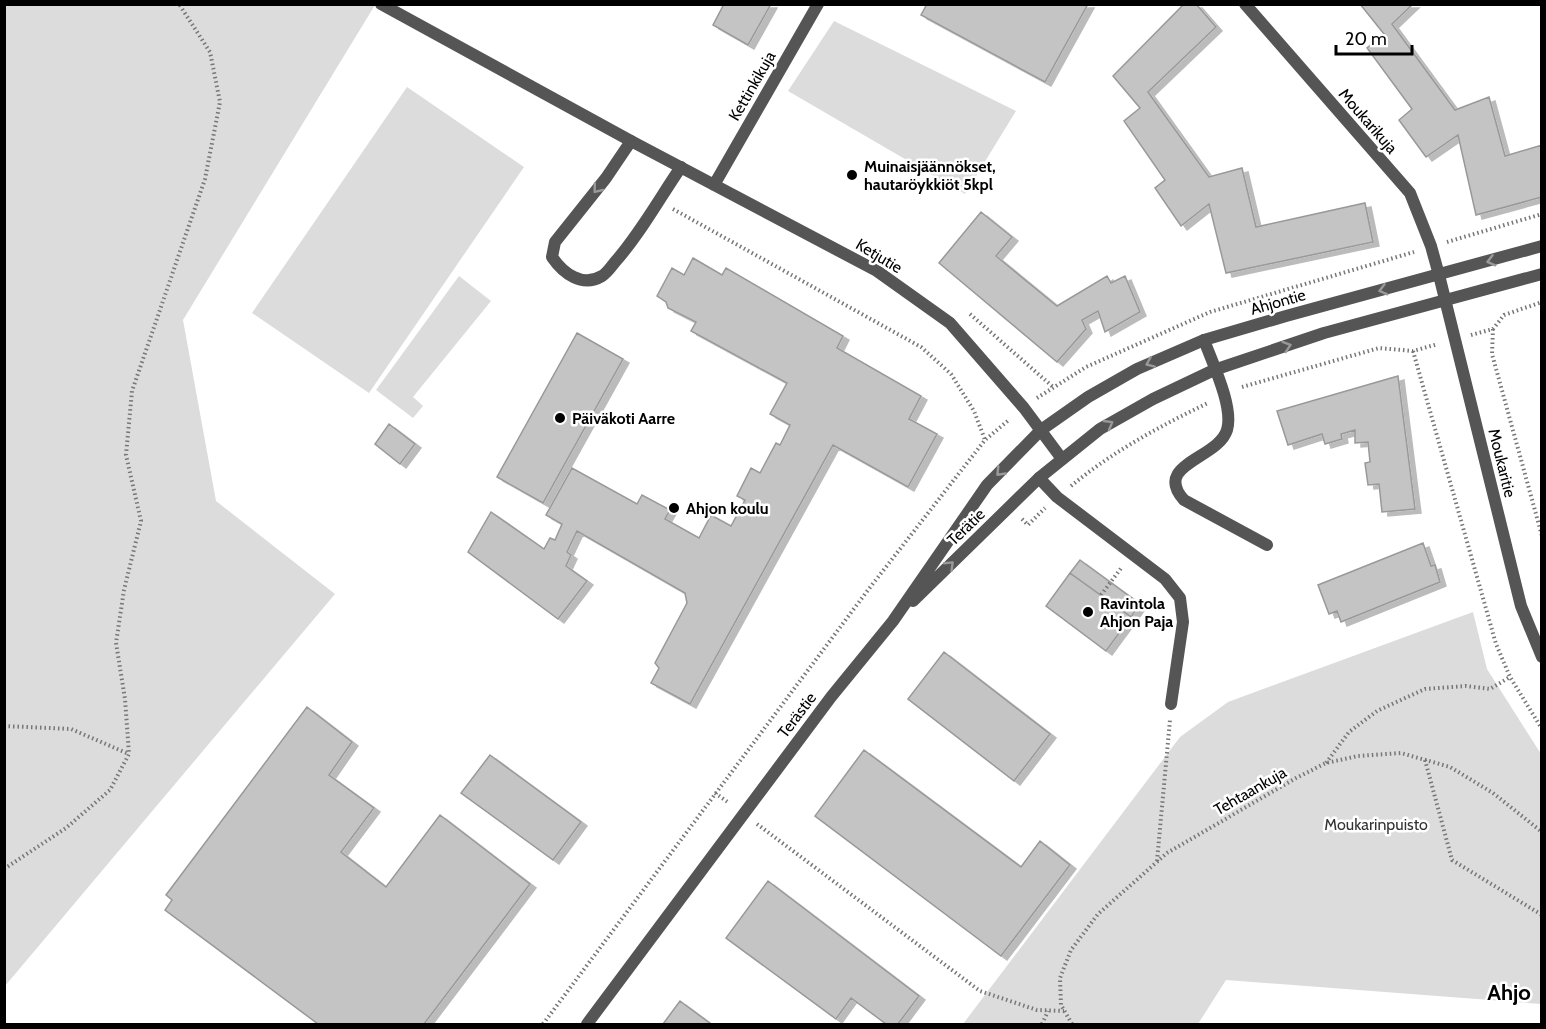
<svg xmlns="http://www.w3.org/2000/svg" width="1546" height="1029" viewBox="0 0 1546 1029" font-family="Cabin,sans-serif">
  <defs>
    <filter id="shadow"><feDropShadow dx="6" dy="4" stdDeviation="0" flood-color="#0004"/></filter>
  </defs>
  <rect width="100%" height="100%" fill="#fff"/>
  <path fill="#dcdcdc" d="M5 5H375L183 320 216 501 335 594 5 986Z
    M834 21 1016 111 965 194 788 91Z
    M407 87 524 167 369 393 252 313Z
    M459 276 491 301 413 397 423 406 413 418 376 390Z
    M1473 612 1487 669 1541 754V1004L1226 980 1198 1024H963L1180 737 1228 702Z"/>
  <path fill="#c4c4c4" stroke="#999" stroke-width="1.5" filter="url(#shadow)" d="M724 4H771L748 45 713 25Z
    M927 4H1088L1045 82 921 15Z
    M1184 4H1196L1216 27 1148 92 1209 177 1242 168 1256 227 1365 203 1373 242 1226 273 1209 204 1181 226 1155 188 1165 180 1124 121 1140 108 1113 76Z
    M1360 4H1413L1392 24 1455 110 1489 97 1505 156 1542 145V197L1476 215 1458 135 1426 157 1399 120 1412 109 1367 48 1384 34Z
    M981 212 1012 237 996 256 1057 306 1107 276 1111 283 1125 276 1140 312 1105 332 1098 311 1082 320 1086 329 1057 362 939 263Z
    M693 258 722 275 726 268 843 336 837 348 921 396 909 419 937 434 908 487 833 445 690 704 651 683 659 668 655 663 687 603 685 593 577 531 567 552 571 555 566 566 587 581 558 619 468 552 491 512 544 549 550 538 555 540 562 524 546 515 572 468 637 504 642 495 670 510 665 519 699 538 711 515 731 526 745 500 737 496 751 468 760 473 776 443 780 445 790 425 770 414 787 383 691 331 696 322 668 308 666 302 657 296 672 268 684 275Z
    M577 333 623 359 543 503 497 477Z
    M1398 376 1415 509 1382 512 1379 484 1368 485 1365 463 1370 462 1368 442 1355 443V430L1341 434 1342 439 1325 444 1322 434 1288 445 1277 411Z
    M389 424 415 444 400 464 375 444Z
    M1423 543 1431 566 1435 565 1440 582 1341 622 1337 611 1329 614 1318 585Z
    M1080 560 1140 604 1131 617 1070 573Z
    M1070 573 1131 617 1106 651 1046 606Z
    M944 652 1050 734 1014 781 908 699Z
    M307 707 352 742 329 775 374 808 341 852 386 887 440 815 530 884 424 1024H318L165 910 172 900 166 895Z
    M864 750 1021 867 1040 841 1070 865 1001 956 815 816Z
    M490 755 581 822 553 860 461 793Z
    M768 881 919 996 898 1024H886L851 998 836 1019 726 938Z
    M680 1001 711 1024H663Z"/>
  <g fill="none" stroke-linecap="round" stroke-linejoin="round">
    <path stroke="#777" stroke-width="4" stroke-dasharray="1.5 3" stroke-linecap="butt" d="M673 209 921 347 951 374 974 411 985 440
      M1447 242 1542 214
      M970 314 1053 387
      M1493 329 1492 354 1542 536
      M1471 335 1493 329 1504 315 1542 302
      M1413 351 1496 644 1510 677 1542 729
      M1242 387 1379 348 1413 351 1438 344
      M1037 398 1086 367 1210 312 1414 252
      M1071 486C1112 452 1160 426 1208 403
      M1022 519 1028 525 1045 508
      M1101 595 1122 567
      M4 726 71 729 129 754
      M1425 760 1452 860 1542 915
      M1326 763 1349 732 1377 711 1425 689 1466 686 1490 689 1510 677
      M715 793 729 803
      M757 824 980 991 1037 1010 1064 1011
      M1157 861 1170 720
      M4 869 66 828 110 790 129 754 125 699 116 643 124 590 141 521 126 455 132 391 205 179 220 102 210 52 179 4
      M543 1024 868 590 985 440 1010 419
      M1042 1024 1048 1011
      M1072 1024 1061 1005 1060 978 1071 950 1098 914 1167 853 1296 778 1326 763 1358 756 1401 753 1450 767 1493 793 1542 832"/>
    <path stroke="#555" stroke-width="12" d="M381 4 631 141 606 178 555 242 552 257C563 273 582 288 602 276 607 273 611 267 615 262 640 234 659 199 681 167
      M1245 4 1410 193 1431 246 1439 275
      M1204 340C1212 362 1234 407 1227 430 1218 459 1152 464 1184 500L1267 545
      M1039 478 1057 497 1165 579 1180 598 1183 622 1171 704"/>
    <path stroke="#555" stroke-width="12" d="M631 141 877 271 950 323 1024 408 1062 459
      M714 185 818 4"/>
    <path stroke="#555" stroke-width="12" d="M1439 275 1521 606 1542 657
      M913 601 1039 478 1100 429 1153 399 1214 370 1324 333 1542 274
      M587 1024 831 697 893 621 987 485 1041 430 1088 397 1137 369 1204 340 1286 316 1542 246"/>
  </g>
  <defs><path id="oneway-chevron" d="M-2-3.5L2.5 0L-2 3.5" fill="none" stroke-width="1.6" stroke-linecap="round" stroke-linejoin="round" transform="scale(1.5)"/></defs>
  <g stroke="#999">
    <use href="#oneway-chevron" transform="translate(597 189) rotate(129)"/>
    <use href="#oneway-chevron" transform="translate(1491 261) rotate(165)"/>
    <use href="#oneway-chevron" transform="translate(1383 290) rotate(165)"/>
    <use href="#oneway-chevron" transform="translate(1287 346) rotate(-18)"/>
    <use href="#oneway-chevron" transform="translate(1150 363) rotate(157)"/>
    <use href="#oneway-chevron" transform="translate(1109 424) rotate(-30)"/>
    <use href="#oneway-chevron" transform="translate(1000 472) rotate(134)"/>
    <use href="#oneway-chevron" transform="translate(950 565) rotate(-44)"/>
  </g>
  <g fill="#000" stroke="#fff" stroke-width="2">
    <circle cx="852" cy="175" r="6"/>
    <circle cx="560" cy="418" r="6"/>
    <circle cx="674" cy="508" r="6"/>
    <circle cx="1088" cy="612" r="6"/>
  </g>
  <g text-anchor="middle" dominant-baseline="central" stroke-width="5" stroke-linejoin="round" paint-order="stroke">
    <g font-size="16" fill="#000" stroke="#fff">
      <text transform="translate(752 86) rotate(-60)">Kettinkikuja</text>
      <text transform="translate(1368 121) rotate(49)">Moukarikuja</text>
      <text transform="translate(879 256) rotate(31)">Ketjutie</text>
      <text transform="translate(1278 302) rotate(-16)">Ahjontie</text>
      <text transform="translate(1502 463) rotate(76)">Moukaritie</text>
      <text transform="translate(966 527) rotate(-44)">Terätie</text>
      <text transform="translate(797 715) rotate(-53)">Terästie</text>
      <text transform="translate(1250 791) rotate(-30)">Tehtaankuja</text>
    </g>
    <g font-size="16" font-weight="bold" fill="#000" stroke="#fff" text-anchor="start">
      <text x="864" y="166">Muinaisjäännökset,<tspan x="864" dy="18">hautaröykkiöt 5kpl</tspan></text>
      <text x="572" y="418">Päiväkoti Aarre</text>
      <text x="686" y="508">Ahjon koulu</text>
      <text x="1100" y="603">Ravintola<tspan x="1100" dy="18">Ahjon Paja</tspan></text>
    </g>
    <g font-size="16" fill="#333" stroke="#fff">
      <text x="1376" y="824">Moukarinpuisto</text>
    </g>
    <g font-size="22" font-weight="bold" fill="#000" stroke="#fff">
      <text x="1509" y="992">Ahjo</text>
    </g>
  </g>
  <rect width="1546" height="1029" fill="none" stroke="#000000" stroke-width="12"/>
  <path d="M1336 45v9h76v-9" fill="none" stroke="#000000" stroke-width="3"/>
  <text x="1345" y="45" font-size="18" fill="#000000" stroke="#ffffff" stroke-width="4.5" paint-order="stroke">20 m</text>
</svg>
